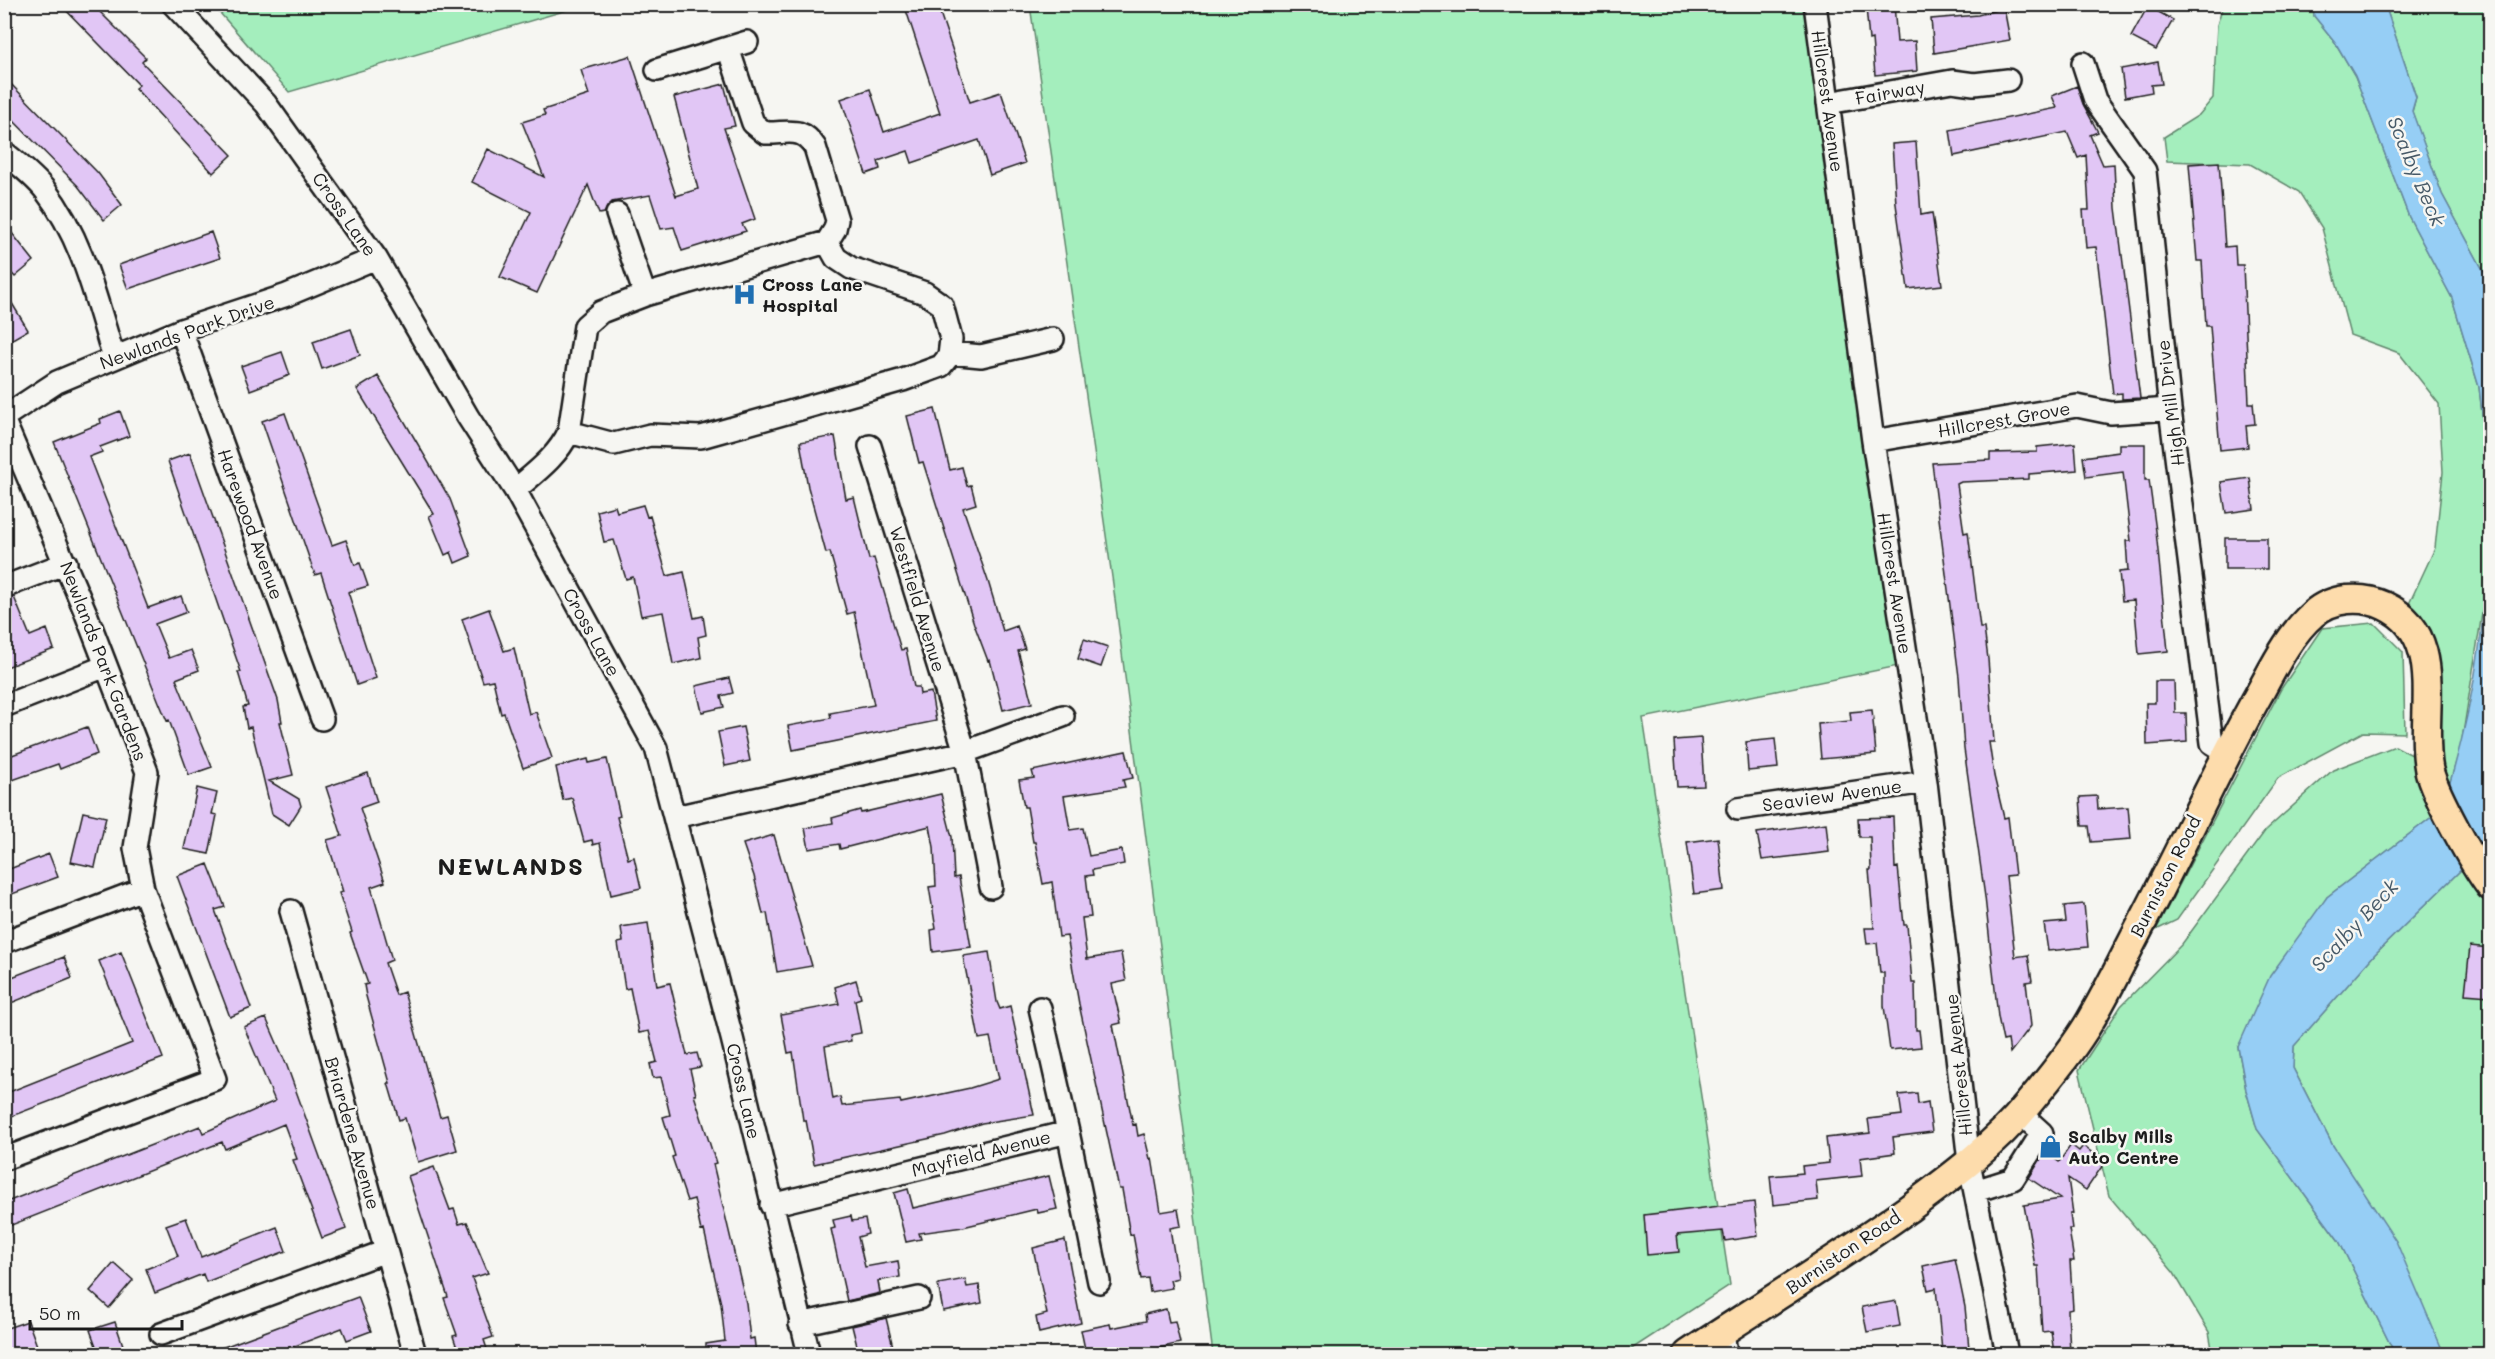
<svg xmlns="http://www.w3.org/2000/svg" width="2495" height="1359" viewBox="0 0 2495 1359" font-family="Mali,sans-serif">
  <rect width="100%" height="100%" fill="#f6f6f2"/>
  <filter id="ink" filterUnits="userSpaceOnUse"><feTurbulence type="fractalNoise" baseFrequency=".0167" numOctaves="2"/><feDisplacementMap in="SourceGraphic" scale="12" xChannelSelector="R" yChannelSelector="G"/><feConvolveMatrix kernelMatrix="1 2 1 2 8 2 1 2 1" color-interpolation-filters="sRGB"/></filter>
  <g filter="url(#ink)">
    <path fill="#a4eebd" stroke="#60856c" stroke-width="1.5" d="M213 5H584L289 92Z
      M1030 5H1815L1908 664 1643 718 1730 1285 1624 1354H1213L1113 584Z
      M2223 5H2313L2314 16 2335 42 2355 76 2409 217 2452 298 2479 387 2490 483 2489 569 2461 746 2448 789 2436 760 2408 606 2435 548 2443 472 2439 404 2399 353 2350 335 2322 228 2299 192 2250 164 2167 161 2164 137 2199 115 2213 98 2217 25Z
      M2385 5H2490V283L2442 194 2412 112 2416 97Z
      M2374 623 2403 652 2405 733 2363 732 2278 778 2177 920 2156 930 2281 689 2322 628Z
      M2395 746 2412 755 2424 790 2441 810 2327 897 2238 1047 2246 1090 2257 1129 2339 1241 2395 1354H2213L2209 1332 2174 1273 2109 1196 2079 1070 2121 1006 2182 944 2265 831 2333 770Z
      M2469 862 2490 910V1354H2444L2424 1310 2332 1144 2293 1068 2294 1046 2375 954Z"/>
    <path fill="#96cef5" stroke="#65879e" stroke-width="1.5" d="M2313 5H2385L2416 97 2412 111 2442 194 2490 283V483L2479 387 2452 298 2409 217 2355 76 2335 42 2314 16Z
      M2490 523V818L2489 831 2481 848 2448 789C2474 704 2487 612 2490 523Z
      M2441 810 2469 862 2375 954 2294 1046 2293 1068 2332 1144 2396 1241 2444 1354H2395L2339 1241 2257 1129 2246 1090 2238 1047 2270 976 2327 897Z"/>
    <path fill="#e1c6f5" stroke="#1c1c1c" stroke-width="1.5" d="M60 4H92L146 58 142 62 232 155 213 173 135 88 139 85Z
      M904 4H937L970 102 1001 92 1025 163 990 175 979 140 912 163 908 151 878 161 880 169 866 174 841 99 870 89 884 132 940 113Z
      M1894 4 1897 42 1915 41 1917 71 1875 75 1872 39 1869 40 1866 7Z
      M2148 6 2173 20 2156 50 2131 37Z
      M2004 8 2010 40 1934 53 1931 19 1978 15Z
      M630 56 676 196 698 189 674 97 724 84 735 126 724 128 755 219 742 224 746 231 682 251 674 227 661 229 650 195 612 202 604 213 599 214 588 185 537 293 500 277 531 212 472 182 488 149 544 177 522 122 545 115 543 110 589 95 581 70Z
      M2158 62 2162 84 2151 85 2152 92 2125 97 2121 69Z
      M4 77 98 173 122 205 104 220 78 186 4 111Z
      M2077 86 2083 104 2098 132 2090 135 2103 165 2114 164 2116 208 2140 398 2122 399V393L2113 394 2096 247 2086 248 2083 210H2089L2086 155 2078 158 2067 132 1954 156 1950 130 2057 108 2052 96Z
      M1916 142 1921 215 1932 213 1942 285 1908 289 1896 204 1892 144Z
      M2219 162 2225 247 2235 246 2236 265H2243L2249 403H2253L2255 424 2246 425 2248 447 2220 450 2210 326H2206L2202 261H2197L2189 164Z
      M4 223 34 261 15 277 4 265Z
      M211 232 220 258 128 289 119 265Z
      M4 290 28 330 4 344Z
      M351 329 360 355 322 369 313 342Z
      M282 352 290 375 250 390 241 366Z
      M378 376 450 499 471 556 455 563 451 552 445 555 429 516 434 514 357 389Z
      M935 409 950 470 962 467 967 486 971 485 976 504 963 508 988 581 1003 631 1017 626 1025 649 1018 651 1032 703 1003 710 990 660 988 661 974 624 923 462 919 463 907 416Z
      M120 411 129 436 100 447 102 452 89 457 148 608 181 596 187 612 155 624 169 658 191 650 199 670 176 679 212 767 189 775 169 720 167 721 159 702 54 442 101 423 100 419Z
      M285 413 332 545 346 540 355 565 360 563 368 586 348 592 376 678 357 685 321 573 315 575 262 421Z
      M835 436 846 499 854 497 869 559 874 558 901 650 906 649 914 687H919L920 694 931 692 936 721 793 750 788 726 831 718 830 713 874 705 854 612 847 614 830 552 826 553 808 487 800 442Z
      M2075 443 2077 470 2029 474V479L1961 482 1957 484 1964 533 1968 532 1980 628H1984L1988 659 1994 742H1989L1994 776 2004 818 2008 817 2015 875 2006 876 2015 957 2028 955 2032 981 2026 982 2031 1026 2010 1053 2008 1040 2003 1041 1998 1017 1985 897 1964 749 1959 677 1932 463 1990 460V453L2037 452V447Z
      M2119 444H2145V480H2149L2156 531 2168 651 2139 654 2134 600 2122 601 2119 572 2128 571 2126 541H2131L2123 472 2086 477 2083 457 2119 452Z
      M190 453 278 700 282 722H280L293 775 269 781 299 799 301 806 289 825 272 814 251 727 247 728 243 707 248 706 238 672H241L168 461Z
      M2250 478 2254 509 2226 513 2221 482Z
      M643 505 647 517 650 516 667 576 684 572 694 618 703 616 706 635 698 637 701 658 673 664 663 612 641 616 633 577 626 579 614 540 604 542 597 511 615 506 617 512Z
      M2225 538H2267V569H2225Z
      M14 597 30 636 47 629 54 649 4 668V599Z
      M489 609 504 651 514 648 529 714 536 712 552 758 523 768 504 713 501 714 493 680 483 682 462 619Z
      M1084 639 1108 647 1101 667 1078 659Z
      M729 678 733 693 721 696 724 707 702 712 696 686Z
      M2155 681H2174L2175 713H2186L2187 742 2147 745 2146 703H2155Z
      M1872 710 1876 754 1821 759 1818 724 1851 721 1850 712Z
      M87 727 97 754 60 769 58 764 4 783V758Z
      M743 727 750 761 725 766 718 732Z
      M1701 738 1704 786 1677 787 1674 740Z
      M1775 739 1778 768 1748 771 1746 742Z
      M1126 751 1133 778 1123 780 1125 787 1064 796 1070 830 1083 828 1089 856 1122 850 1124 864 1092 870 1093 875 1086 876 1091 917 1082 918 1087 959 1121 953 1126 981 1112 984 1121 1023 1113 1025 1133 1125 1136 1124 1138 1136 1144 1134 1150 1159 1152 1158 1161 1212 1178 1209 1181 1226 1170 1228 1178 1278 1170 1280 1172 1288 1150 1292 1148 1278 1141 1279 1133 1234 1130 1235 1122 1189H1119L1079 1004 1067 936 1059 937 1052 882 1043 884 1035 842H1033L1027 807H1024L1019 780 1034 778 1032 771Z
      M588 759 589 763 607 759 620 816 617 817 628 859 634 857 641 888 611 895 600 843 593 845 592 840 584 842 572 798 563 800 556 767Z
      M368 773 377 802 360 808 385 882 371 887 392 960 385 963 396 995 404 992 440 1117 447 1115 457 1150 418 1162 405 1118 399 1120 388 1083H390L366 996 364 985 368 984 350 933 352 932 339 893 343 892 327 840 342 836 326 787Z
      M197 788 217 793 212 814 217 815 209 854 184 849Z
      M941 794 952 837 954 878 959 877 971 947 933 952 931 930 936 929 929 887 936 886 934 847 930 826 840 849 839 844 809 849 805 828 833 823 832 818 860 810 861 813Z
      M2097 796 2098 809 2128 807 2131 839 2091 842 2089 826H2082L2080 797Z
      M83 812 106 817 95 867 71 862Z
      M1893 817 1895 868 1898 867 1904 925H1907L1912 983H1915L1916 1030H1919L1921 1047 1890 1050 1884 1006V973H1880L1877 943 1867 944 1865 928H1874L1869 870H1871L1870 837H1859L1858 818Z
      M1826 823 1829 852 1762 860 1757 833Z
      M774 835 812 966 777 972 767 913 763 914 754 876 743 844Z
      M1718 838 1724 890 1694 894 1687 842Z
      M49 854 58 877 4 897V871Z
      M208 864 225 907 215 910 251 1008 230 1017 177 876Z
      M2084 904 2088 947 2048 951 2044 924 2066 922 2064 906Z
      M648 923 657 986 670 983 687 1055 697 1053 701 1067 690 1069 696 1095H694L716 1163 713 1164 746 1303 750 1339 754 1338 756 1354H706V1344L725 1341 721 1304 704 1230 701 1231 694 1199 687 1201 672 1157 675 1156 663 1117 670 1115 661 1077 653 1078 650 1064 657 1062 649 1031 639 1033 630 988 625 989 618 943 623 942 621 927Z
      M2470 946 2490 948 2489 996 2465 994Z
      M121 952 163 1058 4 1119V1094L132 1043 99 961Z
      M989 952 997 1002 1000 1009 1010 1006 1034 1115 982 1123 945 1135 814 1164 806 1120H803L793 1052 788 1053 781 1015 839 1004 835 987 856 980 861 998 855 1000 861 1033 850 1035 851 1041 825 1046 833 1099 840 1097 842 1106 900 1100 901 1103 970 1088 999 1079 990 1037 979 1039 963 956Z
      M64 957 72 978 4 1006V980Z
      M266 1018 287 1066 346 1229 322 1238 293 1160 297 1159 284 1124 225 1149 222 1142 4 1228V1203L200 1126 203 1133 275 1101 244 1027Z
      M1917 1093 1918 1104 1928 1102 1932 1132 1893 1137 1895 1153 1860 1158 1862 1176 1816 1181 1818 1200 1773 1205 1770 1176 1803 1173 1802 1166 1829 1163 1826 1138 1870 1133 1868 1119 1902 1115 1899 1095Z
      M2071 1145 2079 1151 2083 1146 2105 1162 2086 1190 2068 1178 2073 1214H2070L2072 1229H2069L2074 1261H2070L2073 1309 2068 1310 2070 1354H2054L2051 1331 2042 1332 2038 1266H2035L2024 1205 2060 1199 2029 1178 2045 1152 2059 1162Z
      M434 1167 450 1210 454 1209 459 1224 467 1222 488 1273 472 1278 493 1337 484 1340 487 1349 473 1354H459L453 1336 457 1335 444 1298 448 1297 408 1176Z
      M1049 1176 1057 1209 1038 1213 1037 1209 963 1227 919 1233 921 1239 906 1242 894 1193 908 1189 913 1208Z
      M1754 1202 1758 1236 1725 1241 1723 1231 1677 1235 1679 1252 1647 1255 1644 1215Z
      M851 1216 852 1221 865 1219 868 1234 858 1237 865 1267 898 1261 900 1277 878 1281 880 1293 847 1301 831 1229 835 1228 833 1220Z
      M186 1218 201 1257 277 1227 286 1251 206 1282 203 1274 155 1293 146 1269 178 1256 166 1225Z
      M1065 1240 1081 1323 1039 1333 1036 1317 1047 1314 1033 1248Z
      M1955 1259 1965 1307 1969 1348 1942 1351 1936 1288 1928 1290 1923 1266Z
      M114 1263 133 1280 109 1308 90 1291Z
      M965 1279 967 1287 979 1285 982 1303 943 1311 938 1284Z
      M358 1297 371 1331 347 1340 342 1328 274 1354H205Z
      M1896 1301 1900 1326 1867 1332 1862 1307Z
      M1166 1309 1169 1322 1175 1321 1180 1343 1155 1349 1156 1354H1086L1081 1330 1110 1324 1111 1328 1146 1321 1145 1314Z
      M886 1318 894 1351 859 1354 852 1326Z
      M28 1321 40 1354H4V1329Z
      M115 1322 126 1354H99L90 1330Z"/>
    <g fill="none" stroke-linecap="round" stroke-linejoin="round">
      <defs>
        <path id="minor" d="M173 4 266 104 376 258 468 417 515 490 656 748 732 1038 809 1354
          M1815 4 1873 441 1926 782 1969 1162 2007 1354
          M728 48 753 123 765 133C787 134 801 125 815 147L837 220 835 229 827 242
          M2083 63 2095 100 2145 171 2170 409 2212 743 2227 752
          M657 70 747 42
          M1828 103 1952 81 1974 84 2008 80
          M4 152C18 164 34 176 45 190 83 239 96 300 114 358
          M617 214 645 295
          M181 330 322 719
          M950 353 981 356 1053 339
          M4 417 57 382 181 330 287 295 376 258
          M4 421 85 611 147 772 135 848 143 889 215 1079 4 1159
          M1873 441 2077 406 2111 413 2170 409
          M870 446 965 752 991 887
          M515 490C536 472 557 457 569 432L585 326 601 312 645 295 827 242 836 258 851 268 925 293 942 305 951 339 949 356 941 366 903 380 701 437 650 435 614 444 569 432
          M4 587 66 563
          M4 706 106 666
          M1738 809 1926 782
          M675 817 965 752 1063 716
          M291 911 415 1354
          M4 942 143 889
          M1068 1132 1099 1282
          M1975 1191 2013 1179 2042 1133 2020 1113
          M771 1205 1068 1132 1040 1008
          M800 1324 919 1298
          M1723 1331 1726 1354
          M161 1334 386 1251"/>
        <path id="major" d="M1688 1354C1761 1306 1836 1260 1908 1209 1950 1178 1995 1145 2028 1104 2049 1079 2073 1050 2090 1021 2109 989 2125 955 2142 923 2182 847 2217 769 2259 694 2274 667 2289 635 2313 614 2332 597 2362 595 2385 606 2449 636 2418 716 2429 770 2435 795 2474 865 2490 886"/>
      </defs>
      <use href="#minor" stroke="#1c1c1c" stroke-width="26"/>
      <use href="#major" stroke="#1c1c1c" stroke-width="32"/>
      <use href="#minor" stroke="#f6f6f2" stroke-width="21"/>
      <use href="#major" stroke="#fddcac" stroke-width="27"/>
    </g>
  </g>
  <defs>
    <symbol id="hospital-bare" viewBox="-9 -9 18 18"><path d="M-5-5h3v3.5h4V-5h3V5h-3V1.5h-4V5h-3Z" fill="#1f6fb2" stroke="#f6f6f2" stroke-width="2.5" paint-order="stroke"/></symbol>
    <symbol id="shop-bare" viewBox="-9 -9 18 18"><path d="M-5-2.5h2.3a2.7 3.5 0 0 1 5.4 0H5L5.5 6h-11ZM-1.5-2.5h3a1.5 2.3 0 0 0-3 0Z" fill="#1f6fb2" stroke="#f6f6f2" stroke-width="2.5" paint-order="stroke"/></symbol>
  </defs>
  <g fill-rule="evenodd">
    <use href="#hospital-bare" x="728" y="278" width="33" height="33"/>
    <use href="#shop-bare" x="2034" y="1130" width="33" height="33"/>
  </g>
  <g text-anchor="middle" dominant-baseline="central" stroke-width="5" stroke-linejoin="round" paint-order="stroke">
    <g font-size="18" fill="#1c1c1c" stroke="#f6f6f2">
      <text transform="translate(1890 92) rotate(-10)">Fairway</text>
      <text transform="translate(1828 101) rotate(82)">Hillcrest Avenue</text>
      <text transform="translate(345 214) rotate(55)">Cross Lane</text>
      <text transform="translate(187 332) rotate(-20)">Newlands Park Drive</text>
      <text transform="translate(2170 403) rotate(-97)">High Mill Drive</text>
      <text transform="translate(2004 419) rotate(-10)">Hillcrest Grove</text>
      <text transform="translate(251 524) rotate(70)">Harewood Avenue</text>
      <text transform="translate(1895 583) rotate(81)">Hillcrest Avenue</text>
      <text transform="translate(918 599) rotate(73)">Westfield Avenue</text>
      <text transform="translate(592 632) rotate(61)">Cross Lane</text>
      <text transform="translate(104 661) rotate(69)">Newlands Park Gardens</text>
      <text transform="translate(1832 795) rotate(-8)">Seaview Avenue</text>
      <text transform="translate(2165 876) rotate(-63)">Burniston Road</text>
      <text transform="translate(1958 1065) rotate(-96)">Hillcrest Avenue</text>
      <text transform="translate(744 1091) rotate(77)">Cross Lane</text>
      <text transform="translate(353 1133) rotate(74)">Briardene Avenue</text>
      <text transform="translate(981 1153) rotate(-14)">Mayfield Avenue</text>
      <text transform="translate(1843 1252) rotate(-34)">Burniston Road</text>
    </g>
    <g font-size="18" font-weight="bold" fill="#1c1c1c" stroke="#f6f6f2" text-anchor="start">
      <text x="762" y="284">Cross Lane<tspan x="762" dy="21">Hospital</tspan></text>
      <text x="2068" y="1136">Scalby Mills<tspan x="2068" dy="21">Auto Centre</tspan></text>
    </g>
    <g font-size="20" font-style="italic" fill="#475a68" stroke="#f6f6f2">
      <text transform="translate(2417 171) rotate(67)">Scalby Beck</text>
      <text transform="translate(2354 925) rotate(-47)">Scalby Beck</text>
    </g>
    <g font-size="24" font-weight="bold" letter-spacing="1.5" fill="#1c1c1c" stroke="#f6f6f2">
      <text x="511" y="865">NEWLANDS</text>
    </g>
  </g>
  <rect width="2495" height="1359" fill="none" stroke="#f6f6f2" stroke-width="24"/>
  <rect x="12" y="12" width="2471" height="1335" fill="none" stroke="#1c1c1c" stroke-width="2" filter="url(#ink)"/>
  <path d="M30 1320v9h152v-9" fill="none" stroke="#1c1c1c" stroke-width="3"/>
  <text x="39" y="1320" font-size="18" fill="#1c1c1c" stroke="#f6f6f2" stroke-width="4.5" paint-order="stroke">50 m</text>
</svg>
